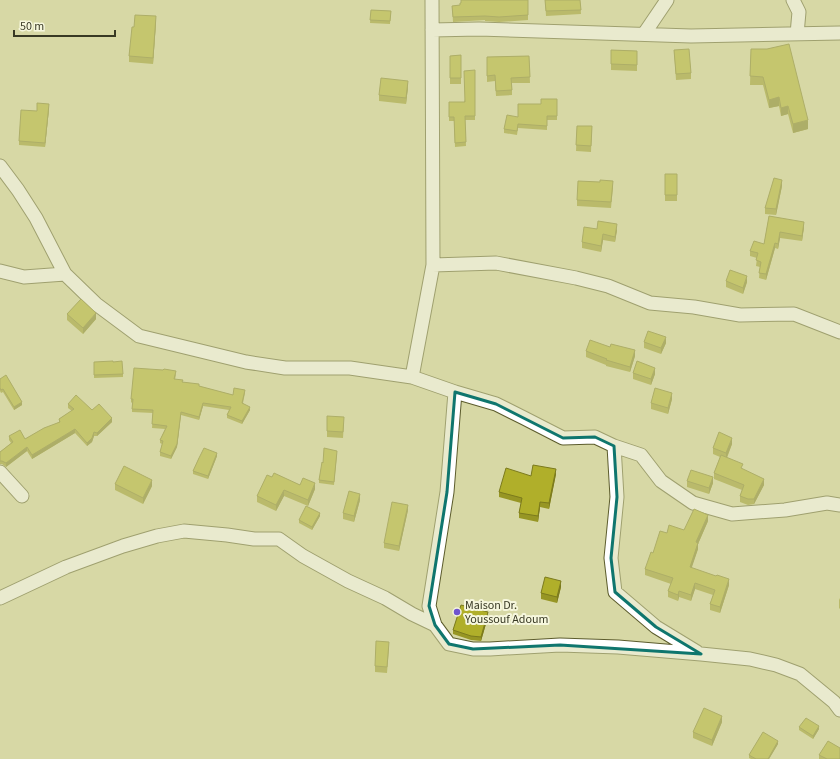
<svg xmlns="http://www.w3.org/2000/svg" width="840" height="759" viewBox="0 0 840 759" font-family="'Source Sans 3',sans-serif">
  <rect width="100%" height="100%" fill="#d7d8a5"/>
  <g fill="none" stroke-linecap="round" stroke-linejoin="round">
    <defs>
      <path id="street" d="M432 0 433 265
        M793 0 799 12 797 34
        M432 30 479 29 691 36 840 33
        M644 34 667 0
        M0 166 18 190 36 218 65 274 96 304 139 336 246 362 285 368H350L412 377 455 392
        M0 271 24 277 65 274
        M412 377 433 265 496 263 576 278 608 286 650 303 694 307 740 315 794 314 840 332
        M614 446 641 455 661 481 693 503 732 514 785 510 827 503 840 505
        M0 472 22 496
        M0 598 66 567 123 546 157 536 184 531 227 535 254 539H279L303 556 348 581 385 598 412 614 435 625 449 644 473 649H490L560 645 618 647 701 654 750 659 776 665 800 674 834 702 840 710
        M435 625 429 606 447 492 455 392 496 404 524 418 563 438 595 437 614 446 617 497 611 558 615 592 656 627 697 652"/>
    </defs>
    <use href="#street" stroke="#5c5c2d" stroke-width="15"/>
    <use href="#street" stroke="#fff" stroke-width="13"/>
  </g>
  <path fill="#979624" d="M528 0V20L499 22 485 21V20L453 22 452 6Z
    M545 0H580L581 14 546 16Z
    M371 10 391 11 390 24 370 23Z
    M156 22 153 64 129 62V56L134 27Z
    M751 49 808 129 793 133 788 114 781 116 779 106 769 108 763 85H750Z
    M611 50 637 51V71L611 70Z
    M674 50 691 73V79L676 80Z
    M461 55V84H450V56Z
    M529 56 530 83H512V95L496 96 495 81 487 82V57Z
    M475 70V120H465L466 146 455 147 454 121H449V102H464Z
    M408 87 406 104 379 101V95Z
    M557 99V120H547V130L518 128 517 135 504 133V129L518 117 541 104Z
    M49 109 45 147 19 145V141L37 111Z
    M577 126H592L591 152 576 151Z
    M665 174H677V201H665Z
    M782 186 776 215 765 214V208Z
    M613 187 611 208 577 206V200Z
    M769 216 804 227 802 241 780 238 778 249 775 248 766 280 759 278 760 267 756 266 757 258 750 256V251L764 244Z
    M597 229 617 230 615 242 603 240 601 252 582 248V242Z
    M726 281 747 282 743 294 726 287Z
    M67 314 96 319 83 334 67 320Z
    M644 342 666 343 661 354 644 348Z
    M586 351 635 356 630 372 606 366V365L586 357Z
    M94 362H113L123 374V377L94 378Z
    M633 373 655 374 651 385 633 379Z
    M176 374 175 380 182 382 233 395 245 393 243 403 250 410 242 424 227 418V415L229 410 203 406 199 420 181 415 177 447 171 459 160 456V452L162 444 160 443V440L165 429 152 428 153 413 132 412V403L131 402V399Z
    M0 379 22 405 14 410 3 392 1 393 0 391Z
    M672 399 668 414 651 409V403Z
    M68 404 92 410 112 422 97 436H94L92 442 87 446 75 433 32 459 27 451 6 467 2 464H0V452L11 443 9 440V436L25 439 59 422V419L72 411 68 408Z
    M344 423 343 438 327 437V431Z
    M732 444 727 458 764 485 754 504 748 505 740 502V496L742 490 714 479V473L720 457 713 454V448Z
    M337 454 334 485 319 483V480L323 463Z
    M217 456 208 479 193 474V471L199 458Z
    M556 474 549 509 540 507 538 522 519 518V513L521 503 499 497V492L531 476Z
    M272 477 315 489 308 506 284 496 276 511 257 502V496Z
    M687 481 713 483 709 494 687 487Z
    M115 484 152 486 143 504 115 490Z
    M360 500 354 522 343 519V513Z
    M408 510 399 551 384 548V543Z
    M320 516 312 530 299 523V520Z
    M708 521 698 544V549L691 568 729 585 720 613 710 610V604L713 595 695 589 691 601 679 597 678 601 668 597V591L671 584 645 575V569L667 533 684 530Z
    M561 587 557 603 541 599V593Z
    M840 598V609L839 608V600Z
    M488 617 481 641 471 640 453 634V630Z
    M389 648 387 673 375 672V666Z
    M722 722 712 746 693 738V732Z
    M799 727 819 729 813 739 799 730Z
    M778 744 769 759H751L749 758V755Z
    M819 755 840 759H819Z"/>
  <path fill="#7b7a1d" d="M156 16V22L153 64V58Z
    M408 81V87L406 104V98Z
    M779 97V106L769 108V100Z
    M49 104V109L45 147V143Z
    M788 106V114L781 116V108Z
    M808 120V129L793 133V124Z
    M782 180V186L776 215V209Z
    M804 222V227L802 241V236Z
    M617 224V230L615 242V237Z
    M780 232V238L778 249V244Z
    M603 234V240L601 252V246Z
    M775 243V248L766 280V274Z
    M747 276V282L743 294V288Z
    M96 313V319L83 334V328Z
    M666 337V343L661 354V348Z
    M635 350V356L630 372V367Z
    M655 368V374L651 385V379Z
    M672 393V399L668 414V408Z
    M22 402V405L14 410V407Z
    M203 403V406L199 420V417Z
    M250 407V410L242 424V421Z
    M181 412 177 447 171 459V456Z
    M112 418V422L97 436V433Z
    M75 429V433L32 459V455Z
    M94 432V436L92 442 87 446V443Z
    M732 438V444L726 459V453Z
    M27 447V451L6 467V463Z
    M217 453V456L208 479V476Z
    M556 469V474L549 509V503Z
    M713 477V483L709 494V488Z
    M764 479V485L754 504V499Z
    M152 480V486L143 504V498Z
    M315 483V489L308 506V500Z
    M284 490V496L276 511V505Z
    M360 494V500L354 522V516Z
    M540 502V507L538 522V516Z
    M408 505V510L399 551V546Z
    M320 513V516L312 530V527Z
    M708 515V521L698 544V549L690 573V567L696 542Z
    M729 579V585L720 613V607Z
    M561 581V587L557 603V597Z
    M695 583V589L691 601V595Z
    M679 591V597L678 601V595Z
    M488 612V617L481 641V637Z
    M722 716V722L712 746V740Z
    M819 726V729L813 739V736Z
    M778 741V744L769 759H768Z"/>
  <path fill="#b0af2a" stroke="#7b7a1d" d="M461 0H528V15L499 17 485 16 453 17 452 6 460 5V3H461Z
    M545 0H580L581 10 546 11Z
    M371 10 391 11 390 21 370 20Z
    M135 15 156 16 153 58 129 56 132 27H134Z
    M789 44 808 120 793 124 788 106 781 108 779 97 769 100 763 77 750 76 751 49H767Z
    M689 49 691 73 676 74 674 50Z
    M611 50 637 51V65L611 64Z
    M461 55V78H450V56Z
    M529 56 530 77 511 78 512 90 496 91 495 75 487 76V57Z
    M475 70V116H465L466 142 455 143 454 117H449V102H465L464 71Z
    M381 78 408 81 406 98 379 95Z
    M541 99H557V116H547V126L518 124 517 131 504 129 507 115 518 117V104H541Z
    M37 103 49 104 45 143 19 141 21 110 37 111Z
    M577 126H592L591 146 576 145Z
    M665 174H677V195H665Z
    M774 178 782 180 776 209 765 208Z
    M600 180 613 181 611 202 577 200 578 181 600 182Z
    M769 216 804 222 802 236 780 232 778 244 775 243 766 274 759 273 761 262 756 260 758 253 750 251 754 241 764 244Z
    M598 221 617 224 615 237 603 234 601 246 582 242 584 227 597 229Z
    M730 270 747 276 743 288 726 281Z
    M81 299 96 313 83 328 67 314Z
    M648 331 666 337 661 348 644 342Z
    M590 340 610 347 611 344 635 350 630 367 606 360 607 359 586 351Z
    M113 361V362L122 361 123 374 94 375V362Z
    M637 361 655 368 651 379 633 373Z
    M134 368 163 370 164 369 176 371 174 379 183 380 182 382 199 384V386L233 395 234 388 245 390 242 403 250 407 242 421 227 415 231 407 203 403 199 417 181 412 177 444 171 456 160 452 163 441 160 440 167 426 152 424 153 410 132 409 133 399H131Z
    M6 375 22 402 14 407 3 389 1 390 0 388V379Z
    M655 388 672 393 668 408 651 403Z
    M76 395 92 410 99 404 112 418 97 433 94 432 92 438 87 443 75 429 32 455 27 447 6 463 2 461H0V452L13 442 9 436 20 430 25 439 44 428 60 422 59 419 74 409 68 404Z
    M327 416 344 417 343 432 327 431Z
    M719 432 732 438 726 453 713 448Z
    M204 448 217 453 208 476 193 471 199 458Z
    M324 448 337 451 334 482 319 480 322 462 323 463Z
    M721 455 743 464 741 468 764 479 754 499H748L740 496 744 485 714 473Z
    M533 465 556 469 549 503 540 502 538 516 519 513 522 498 499 492 506 468 531 476Z
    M124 466 152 480 143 498 115 484Z
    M691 470 713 477 709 488 687 481Z
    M274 473 300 485 303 478 315 483 308 500 284 490 276 505 257 496 267 475 272 477Z
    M349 491 360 494 354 516 343 513Z
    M392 502 408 505 399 546 384 543Z
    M306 506 320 513 312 527 299 520Z
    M694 509 708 515 696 542 698 543 690 567 716 576 717 575 729 579 720 607 710 604 715 590 695 583 691 595 679 591 678 595 668 591 673 578 645 569 651 552 653 553 660 531 667 533 669 525 684 530Z
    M545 577 561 581 557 597 541 593Z
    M461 605 488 612 481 637 471 636 453 630Z
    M376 641 389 642 387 667 375 666Z
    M704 708 722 716 712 740 693 732Z
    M806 718 819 726 813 736 799 727Z
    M763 732 778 741 768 759H756L749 755Z
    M828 741 840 748V759H827L819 755Z"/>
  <path d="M0 0H840V759H0ZM455 392 496 404 563 438 595 437 614 446 617 497 611 558 615 592 656 627 701 654 560 645 473 649 449 644 435 625 429 606 447 492Z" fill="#d7d8a5" fill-opacity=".55" fill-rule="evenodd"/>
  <path fill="none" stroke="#0f766e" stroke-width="3" stroke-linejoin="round" d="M455 392 496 404 563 438 595 437 614 446 617 497 611 558 615 592 656 627 701 654 560 645 473 649 449 644 435 625 429 606 447 492Z"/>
  <circle fill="#6f54ce" stroke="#f6f7dd" stroke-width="1.5" cx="457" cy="612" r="4"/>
  <g text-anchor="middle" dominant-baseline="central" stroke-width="4" stroke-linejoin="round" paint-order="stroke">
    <g font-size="12" fill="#383924" stroke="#f6f7dd" text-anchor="start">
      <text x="465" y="605">Maison Dr.<tspan x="465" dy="14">Youssouf Adoum</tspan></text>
    </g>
  </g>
  <path d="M14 30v6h101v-6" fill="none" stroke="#383924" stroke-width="2"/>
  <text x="20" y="30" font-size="12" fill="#383924" stroke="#f6f7dd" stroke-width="3" paint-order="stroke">50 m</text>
</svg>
